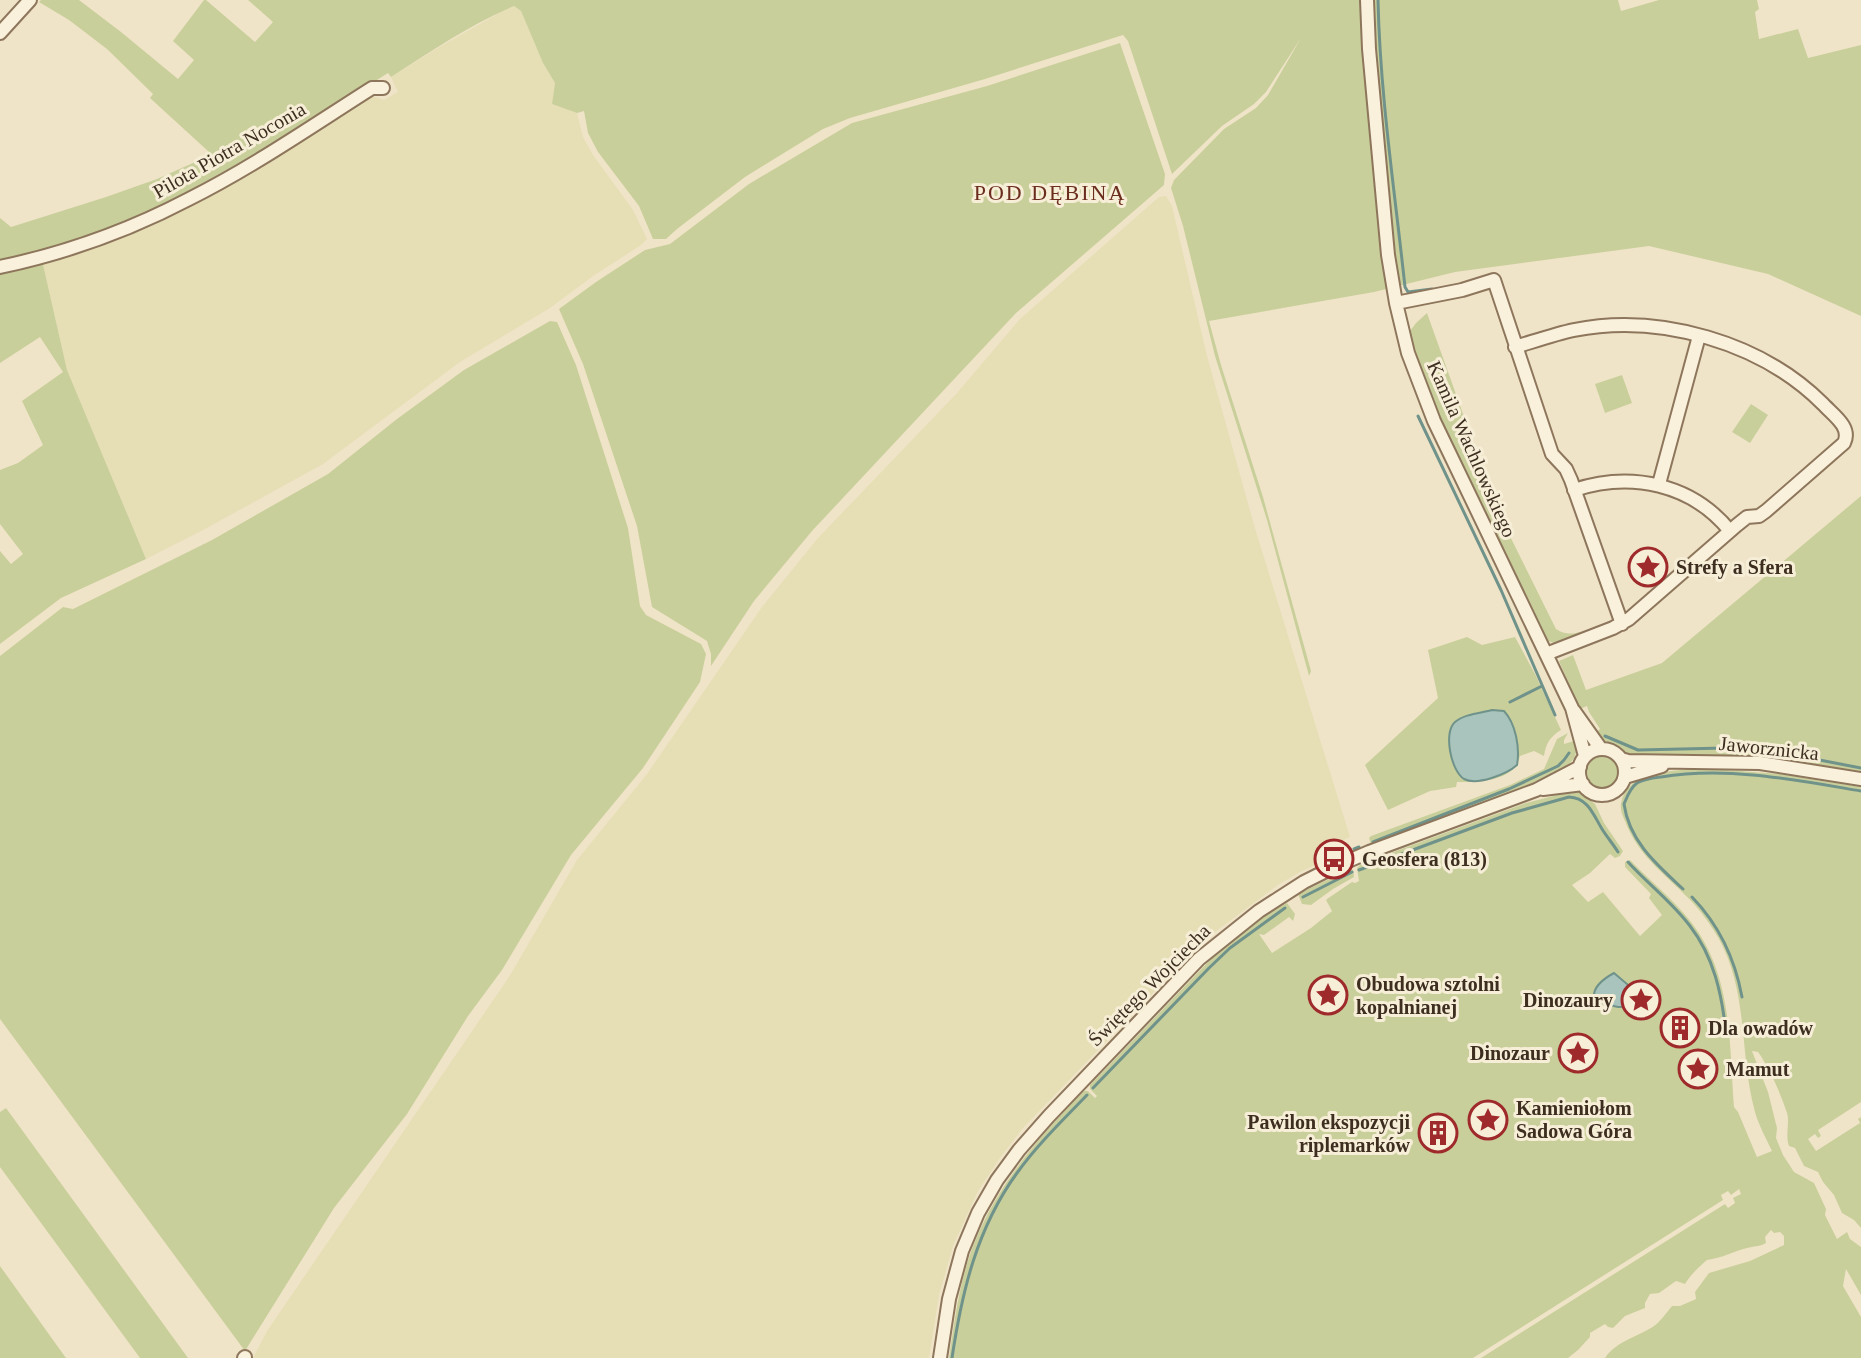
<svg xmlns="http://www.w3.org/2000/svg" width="1861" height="1358" viewBox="0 0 1861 1358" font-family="Georgia,serif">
  <rect width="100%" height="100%" fill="#f0e4c8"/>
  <path fill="#e6deb5" d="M514 6 521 11 543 63 555 83 552 104 577 113 583 137 593 155 633 210 647 239 641 245 593 276 550 308 460 362 323 464 205 529 146 559 67 370 42 260 369 95 384 100 398 92 391 77 441 46 501 12Z
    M1166 196 1172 206 1207 356 1254 525 1350 837 1338 843 1340 854 1300 872 1278 885 1211 935 1169 976 1075 1074 1023 1128 1000 1158 978 1191 953 1246 939 1295 929 1358H253L267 1331 509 977 577 860 647 774 762 607 818 538 957 393 1020 319 1159 197Z"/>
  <path fill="#c9cf9b" d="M41 0H79L121 32 178 79 194 60 173 41 204 0H206L255 42 273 22 248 0H1618L1621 11 1659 0H1757L1759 9 1755 12 1759 39 1798 29 1808 58 1861 45V316L1768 274 1649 246 1455 272 1374 292 1209 321 1221 365 1263 497 1311 671 1309 676 1267 520 1215 356 1183 226 1171 188 1174 180 1224 129 1256 108 1268 95 1301 38 1266 92 1254 104 1222 126 1172 174 1128 41 1123 35 985 79 850 118 823 129 745 177 677 229 666 239H653L639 206 598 152 588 133 584 111 577 113 552 104 555 83 543 63 521 11 514 6C471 24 430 52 391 77L388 73 240 166 171 205 85 240 0 262V218L11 227 106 197 157 179 193 163 209 152 150 98 153 94 107 49 69 20 39 2Z
    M1120 43 1165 174 1164 185 1016 313 812 531 754 601 711 666V654L707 641 652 607 637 526 583 364 559 309 596 282 645 250 670 244 749 184 852 123 987 86Z
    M42 260 67 370 146 559 61 598 0 644V551L11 564 23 554 0 524V470L18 463 43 445 22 401 63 372 40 337 0 363V271Z
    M1427 313 1498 512 1556 629C1571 640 1590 628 1606 623L1607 626 1555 643 1547 641 1433 403 1420 367 1410 331 1416 323Z
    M550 321 557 322 576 365 628 528 640 606 646 615 701 644 706 654 700 682 643 768 571 855 502 970 468 1016 407 1114 334 1208 245 1351 0 1019V656L63 607 73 609 212 540 328 474 397 419 464 370Z
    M1622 375 1632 403 1605 413 1595 384Z
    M1751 404 1768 415 1750 443 1732 432Z
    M1861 496V772C1785 758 1706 750 1628 758L1614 747 1602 743 1594 734 1600 729 1589 712 1587 706 1580 709 1559 661 1573 655 1586 690 1662 663Z
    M1467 637 1482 645 1515 637 1535 674 1561 730C1550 737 1546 743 1544 756L1534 751 1520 756C1514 782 1479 782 1457 782L1456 787 1430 791 1388 810 1365 765 1438 698 1428 650Z
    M1568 733 1564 740V744L1574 741C1580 754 1573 763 1561 769L1562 774 1374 845 1371 844 1369 838 1371 836 1510 785 1544 769 1557 739Z
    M1587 772a16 16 0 1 1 32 0a16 16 0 1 1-32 0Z
    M1698 768 1780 774 1861 787V1102L1818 1130 1821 1136 1818 1138 1815 1134 1808 1139 1816 1151 1860 1123 1858 1119 1861 1117V1228L1854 1220 1842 1213 1834 1195 1823 1182 1818 1172 1804 1166 1795 1148 1789 1146C1785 1135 1790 1123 1787 1113 1780 1092 1770 1069 1758 1052L1752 1051 1768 1092 1777 1128 1776 1138 1783 1155 1794 1172 1814 1183 1826 1209 1825 1215 1837 1239 1847 1232 1850 1239 1861 1247V1295L1846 1269 1843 1286 1861 1317V1358H1605C1616 1341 1638 1337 1654 1326 1661 1321 1666 1313 1672 1306H1680L1696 1299 1695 1292 1709 1273 1750 1261 1784 1245V1236L1780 1232 1774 1233 1771 1230 1765 1237 1766 1243C1759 1247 1754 1246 1747 1248 1732 1252 1722 1258 1707 1260 1698 1268 1691 1274 1685 1284L1676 1281 1659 1293 1650 1294 1645 1303V1308L1625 1316 1613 1328 1608 1327 1605 1324 1590 1333V1337L1578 1350 1568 1358H1481L1725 1204 1728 1208 1735 1203 1733 1198 1741 1194 1739 1189 1731 1195 1728 1191 1721 1195 1723 1200 1473 1358H949C955 1318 960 1276 976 1239 1000 1181 1041 1135 1084 1091H1088L1095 1098 1097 1096 1090 1089V1085L1214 956 1259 919 1287 903 1295 914 1293 921 1289 917 1264 935 1259 934 1272 953 1311 928 1332 911 1326 900 1327 899 1352 882 1355 883 1359 881 1357 868 1361 864 1526 803 1573 791 1579 792 1595 804 1604 823 1623 851 1620 856 1615 858 1610 854 1590 873 1572 885 1588 902 1603 892 1640 936 1662 915 1649 898 1651 894 1625 867V862L1630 860C1650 881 1673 899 1691 922 1733 976 1729 1043 1734 1107L1738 1112 1757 1157 1772 1151C1766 1138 1759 1126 1755 1112 1739 1054 1749 994 1719 939 1712 927 1704 915 1694 904 1668 876 1639 858 1625 821 1622 814 1620 810 1621 803 1628 770 1671 772 1698 768Z
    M1350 869 1353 870 1354 877 1333 889 1311 905 1302 904 1298 894Z
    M6 1108 188 1358H140L0 1167V1112Z
    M0 1266 66 1358H0Z"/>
  <path fill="#a9c4bc" stroke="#6f938a" stroke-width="2" d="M1492 710 1504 711C1516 724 1520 748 1517 765 1507 774 1477 786 1464 779 1451 771 1443 732 1455 722 1464 714 1481 713 1492 710Z
    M1614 973 1648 1002 1646 1006 1618 1007 1595 1002C1590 989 1603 979 1614 973Z"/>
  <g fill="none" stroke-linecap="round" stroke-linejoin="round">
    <path stroke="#6f938a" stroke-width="3" d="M1378 0C1380 95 1395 193 1405 287L1408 292 1432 289
      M1418 416 1501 590 1555 715
      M1510 702 1542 686
      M1605 736 1638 750 1725 748 1791 754
      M1804 757 1861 768
      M1373 842 1509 789 1558 766 1564 760 1569 753
      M1354 849 1359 847
      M1628 862C1648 884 1672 902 1690 926 1714 957 1722 995 1726 1033
      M1359 870 1512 813 1569 797C1588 798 1593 814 1602 829 1607 837 1613 844 1618 852
      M1683 889C1657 865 1629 841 1624 804 1627 797 1630 788 1637 783 1644 779 1653 778 1661 777 1727 766 1796 780 1861 791
      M1303 897 1352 872
      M1692 897C1719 925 1735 959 1742 997
      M1093 1088 1209 968 1230 948 1285 908
      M952 1358C962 1291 977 1228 1017 1173 1037 1145 1063 1120 1087 1095"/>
    <defs>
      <path id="minor" d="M1367 0 1369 49 1388 255 1396 303 1408 353 1434 421 1572 708 1585 756
        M0 33 30 0
        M0 267C66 253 130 230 189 199 253 167 312 126 372 88H383
        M1396 303 1462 290 1494 280 1552 454 1566 469 1571 480 1622 624
        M1515 347C1535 341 1555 334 1574 330 1659 313 1761 342 1823 404 1833 415 1852 427 1844 443L1766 511 1759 516 1747 517 1737 525 1629 619 1613 628 1546 654
        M1659 484 1699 336
        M1574 490C1631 471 1692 484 1730 531
        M1574 711 1601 749
        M1579 772a23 23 0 1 1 46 0a23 23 0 1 1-46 0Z
        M1621 759 1628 761 1760 763 1861 779
        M1625 777 1662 766
        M1543 789 1583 784
        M244 1358 245 1357
        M940 1358 949 1299 962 1251 978 1213 997 1180 1019 1150 1049 1116 1199 959 1259 911 1304 882 1332 868 1369 852 1536 790 1580 767"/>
    </defs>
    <use href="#minor" stroke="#8d765c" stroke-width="16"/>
    <use href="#minor" stroke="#faf1dc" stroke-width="12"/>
  </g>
  <defs>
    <symbol id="sight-ring" viewBox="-11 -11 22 22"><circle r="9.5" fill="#f7eed8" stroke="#9e2a2b" stroke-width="1.5"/><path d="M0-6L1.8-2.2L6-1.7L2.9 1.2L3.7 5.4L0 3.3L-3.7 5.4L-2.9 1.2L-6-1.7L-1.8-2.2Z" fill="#9e2a2b"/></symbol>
    <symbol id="bus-ring" viewBox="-11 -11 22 22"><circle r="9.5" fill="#f7eed8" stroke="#9e2a2b" stroke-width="1.5"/><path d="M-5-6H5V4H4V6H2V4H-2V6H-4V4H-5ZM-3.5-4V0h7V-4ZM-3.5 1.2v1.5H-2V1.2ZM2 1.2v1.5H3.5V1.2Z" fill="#9e2a2b"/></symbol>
    <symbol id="building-ring" viewBox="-11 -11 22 22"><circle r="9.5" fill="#f7eed8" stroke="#9e2a2b" stroke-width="1.5"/><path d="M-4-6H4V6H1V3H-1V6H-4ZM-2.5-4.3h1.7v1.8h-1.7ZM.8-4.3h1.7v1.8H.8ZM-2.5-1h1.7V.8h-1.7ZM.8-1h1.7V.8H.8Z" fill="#9e2a2b"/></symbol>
  </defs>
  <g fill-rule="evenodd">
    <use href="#sight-ring" x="1626" y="545" width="44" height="44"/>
    <use href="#bus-ring" x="1312" y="837" width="44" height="44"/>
    <use href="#sight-ring" x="1306" y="973" width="44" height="44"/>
    <use href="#sight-ring" x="1619" y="978" width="44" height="44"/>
    <use href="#building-ring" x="1658" y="1006" width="44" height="44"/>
    <use href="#sight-ring" x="1556" y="1031" width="44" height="44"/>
    <use href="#sight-ring" x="1676" y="1047" width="44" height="44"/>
    <use href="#sight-ring" x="1466" y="1098" width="44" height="44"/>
    <use href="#building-ring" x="1416" y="1111" width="44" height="44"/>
  </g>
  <g text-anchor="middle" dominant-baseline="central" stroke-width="6" stroke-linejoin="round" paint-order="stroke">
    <g font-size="20" fill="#3d2e20" stroke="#f7eed8">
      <text transform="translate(229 150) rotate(-30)">Pilota Piotra Noconia</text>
      <text transform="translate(1472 449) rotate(66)">Kamila Wachlowskiego</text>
      <text transform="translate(1769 748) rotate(6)">Jaworznicka</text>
      <text transform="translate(1149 985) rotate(-45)">Świętego Wojciecha</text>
    </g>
    <g font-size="20" font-weight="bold" fill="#3d2e20" stroke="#f7eed8" text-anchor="start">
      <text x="1676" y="567">Strefy a Sfera</text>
      <text x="1362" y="859">Geosfera (813)</text>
      <text x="1356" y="984">Obudowa sztolni<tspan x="1356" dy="23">kopalnianej</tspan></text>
      <text x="1613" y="1000" text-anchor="end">Dinozaury</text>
      <text x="1708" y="1028">Dla owadów</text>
      <text x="1550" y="1053" text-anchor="end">Dinozaur</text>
      <text x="1726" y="1069">Mamut</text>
      <text x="1516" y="1108">Kamieniołom<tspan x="1516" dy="23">Sadowa Góra</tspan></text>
      <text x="1410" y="1122" text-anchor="end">Pawilon ekspozycji<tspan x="1410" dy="23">riplemarków</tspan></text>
    </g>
    <g font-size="22" letter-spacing="2" fill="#6b2e1e" stroke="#f7eed8">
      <text x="1050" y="192">POD DĘBINĄ</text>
    </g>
  </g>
</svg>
